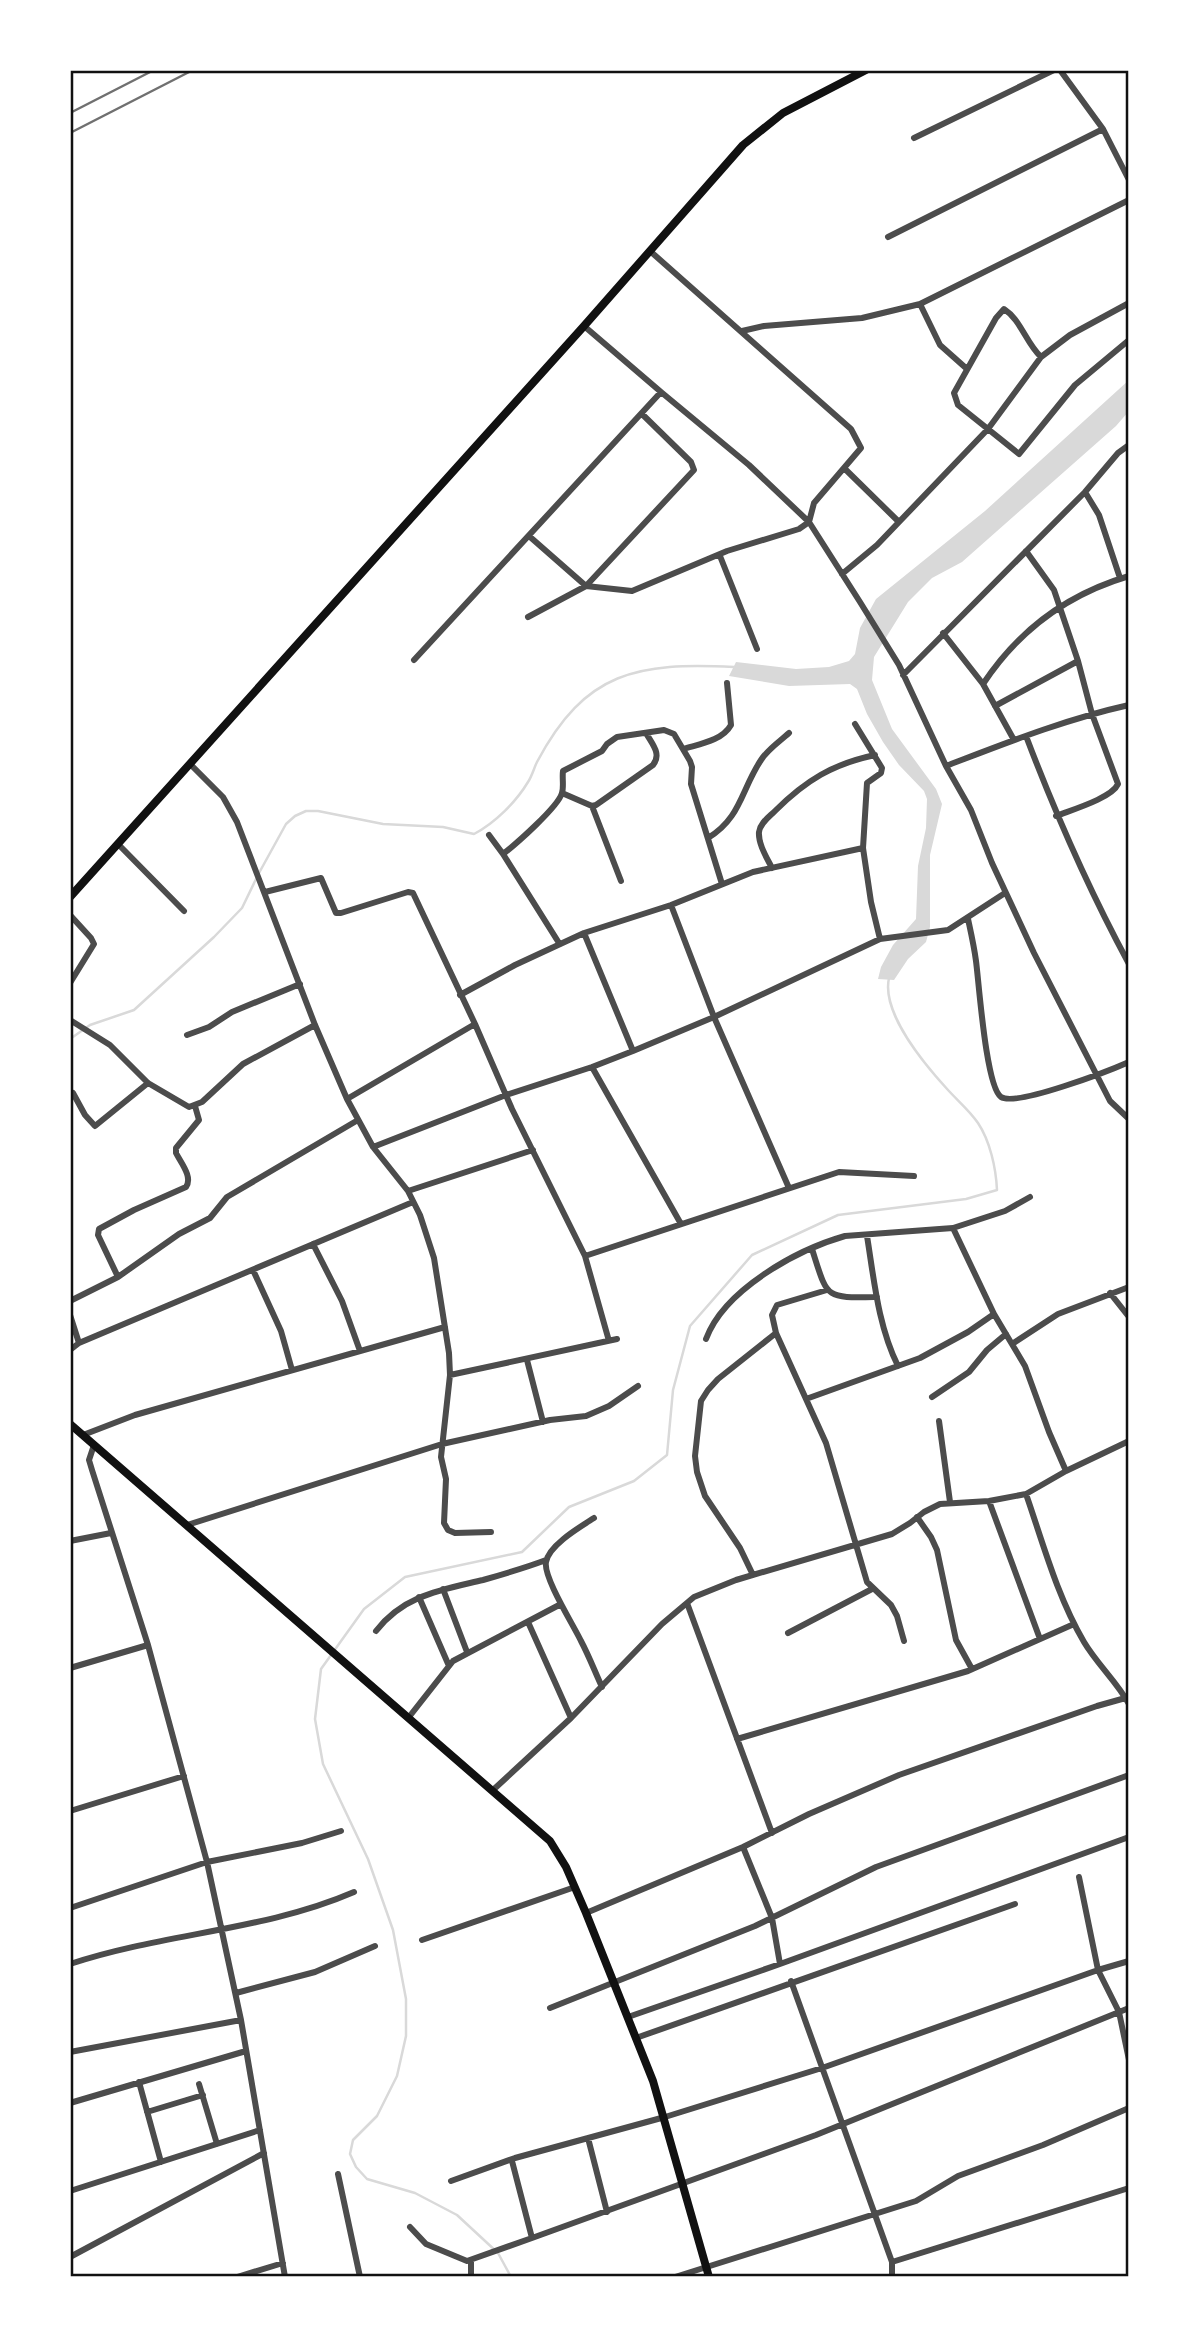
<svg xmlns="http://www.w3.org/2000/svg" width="1199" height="2347" viewBox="0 0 1199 2347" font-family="Inter,sans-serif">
  <rect width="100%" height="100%" fill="#fff"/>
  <path fill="#d9d9d9" d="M1129 380V411L1116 426 962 562 932 578 908 602 874 657 872 680 892 729 936 789 942 804 930 855V927L926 942 908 959 894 980 878 979 881 967 893 945 916 919 918 866 926 828 927 799 924 791 899 765 883 742 867 714 857 689 850 684 789 686 729 676 736 662 796 669 829 667 849 661 855 654 860 628 876 599 985 511Z"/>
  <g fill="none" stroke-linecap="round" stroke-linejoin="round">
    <path stroke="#d9d9d9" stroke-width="2.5" d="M259 873 286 824 295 816 306 811H318L383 824 443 827 474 834C495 823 516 802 528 782 532 776 534 768 537 762 585 671 638 662 734 667
      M70 1039 90 1025 134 1010 214 937 242 908 256 879
      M511 2277 498 2253 457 2215 415 2193 367 2179 356 2167 350 2154 353 2140 377 2116 397 2076 406 2036V1999L393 1930 368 1859 323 1764 315 1719 321 1669 364 1609 405 1577 522 1552 569 1507 634 1481 667 1455 673 1390 690 1326 752 1255 838 1215 966 1199 997 1190C996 1168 990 1141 978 1123 970 1111 958 1101 948 1090 926 1066 881 1013 889 978"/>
    <path stroke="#4c4c4c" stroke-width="6" d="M1060 70 1103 129 1129 180
      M914 138 1054 70
      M888 237 1103 129
      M920 304 940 345 967 369
      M742 331 764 326 862 318 920 304 1129 200
      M1041 357C1026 343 1021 320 1004 309L996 318 954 393 958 405 1019 454 1075 385 1129 340
      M661 392 749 465 809 522 860 602 899 665 946 766 971 810 992 863 1034 953 1110 1101 1129 1119
      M844 468 899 522
      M1085 492 1099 515 1120 578
      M529 536 586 586 694 470 691 462 642 414
      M1026 551 1054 590 1078 661 1092 714 1118 784C1112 798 1071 810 1056 816
      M720 556 757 649
      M842 574 877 545 988 429 1041 357 1070 335 1129 303
      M528 617 586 586 632 591 727 551 799 529 809 522 814 503 861 448 851 429 650 251
      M943 633 983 684 1014 740
      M414 660 661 392 584 326
      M903 675 1085 492 1118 453 1129 445
      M983 684C1018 631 1068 594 1129 576
      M995 706 1078 661
      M855 724 882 768 881 773 867 783 863 848 871 902 880 939
      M1026 736C1056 815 1089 890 1129 964
      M683 749C699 744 722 741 731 725L727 683
      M190 764 223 797 237 822 315 1025 347 1099 373 1147 408 1191 420 1215 434 1258 449 1353 450 1375 441 1457 446 1479 444 1523 448 1530 455 1533 491 1532
      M946 766C1006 743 1066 719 1129 705
      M562 793 592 806 596 805 653 765C662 754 652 744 646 733
      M592 806 621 881
      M489 835 503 854 559 943
      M708 838C741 818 741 790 761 760 768 749 779 742 789 733
      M118 844 184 911
      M503 854C516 844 558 807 562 793 564 787 562 778 563 771L602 751 607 744 617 737 664 730 674 734 690 761 692 767 691 784 722 884
      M772 868C767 858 758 844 759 832 760 823 769 817 775 811 806 780 833 764 875 755
      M265 892 321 878 336 913H341L408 892 413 893 475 1024 512 1109 585 1256 609 1341
      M671 905 714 1017 789 1188
      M70 915 91 938 94 944 70 983
      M968 919C971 933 974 946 976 961 979 983 986 1087 1001 1097 1016 1107 1111 1070 1129 1062
      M584 933 633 1051
      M460 995 515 965 584 933 671 905 753 872 863 848
      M70 1020 110 1045 148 1083 189 1107 202 1102 243 1064 315 1025
      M187 1035 209 1027 232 1012 300 984
      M592 1067 681 1224
      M73 1093 85 1115 95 1126 148 1083
      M347 1099 475 1024
      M373 1147 506 1095 592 1067 633 1051 714 1017 880 939 948 930 1005 893
      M408 1191 533 1150
      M953 1228 994 1314 1025 1366 1049 1432 1066 1471
      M867 1236C874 1279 878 1326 898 1366
      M313 1244 342 1301 360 1351
      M812 1249C828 1299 824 1298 877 1297
      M585 1256 839 1172 914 1176
      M253 1270 281 1331 292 1370
      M118 1277 98 1235 99 1229 134 1210 186 1187C193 1177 181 1163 176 1153V1148L199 1120 195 1106
      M827 1290 777 1305 772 1315 776 1333 826 1443 867 1582 891 1605 897 1616 904 1641
      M1110 1293 1129 1317
      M70 1301 118 1277 179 1234 210 1218 227 1197 358 1120
      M70 1315 79 1343
      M706 1339C724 1290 796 1250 845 1236L953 1228 1005 1211 1030 1197
      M1012 1344 1058 1314 1129 1287
      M70 1350 79 1343 413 1202
      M527 1360 543 1422
      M450 1375 617 1339
      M932 1397 969 1372 987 1350 1006 1334
      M806 1399 920 1358 968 1332 994 1314
      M939 1421 950 1502
      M83 1435 135 1415 445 1327
      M94 1445 89 1460 92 1470 148 1645 207 1862 241 2020 285 2277
      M1026 1494C1043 1543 1057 1596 1084 1642 1097 1664 1117 1682 1129 1704
      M989 1501 1040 1639
      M917 1517 931 1537 937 1550 956 1640 972 1669
      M594 1518C580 1527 549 1545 546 1562 543 1577 574 1626 581 1641 589 1656 595 1672 602 1687
      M187 1525 442 1444 550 1420 586 1416 609 1406 638 1386
      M70 1541 111 1533
      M753 1575 740 1548 705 1496 697 1472 695 1456 701 1401 708 1390 718 1379 776 1333
      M443 1589 467 1652
      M419 1597 449 1666
      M687 1603 772 1833
      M528 1622 571 1718
      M376 1631C404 1595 441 1590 483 1580 504 1574 525 1568 546 1560
      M788 1633 872 1589
      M70 1668 148 1645
      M409 1717 453 1661 561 1604
      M737 1739 968 1671 1074 1624
      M493 1790 571 1718 662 1624 694 1597 736 1580 892 1534 910 1523 924 1512 940 1504 989 1501 1026 1494 1066 1471 1129 1441
      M70 1811 184 1776
      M743 1847 772 1918 780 1964
      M1079 1877 1098 1970 1119 2012 1129 2060
      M70 1908 207 1862 302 1843 341 1831
      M586 1913 743 1847 809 1814 899 1775 1097 1706 1129 1697
      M422 1940 575 1887
      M70 1964C163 1933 264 1931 354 1892
      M791 1981 892 2262V2277
      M236 1993 315 1972 375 1946
      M550 2008 755 1926 876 1867 1129 1775
      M628 2017 780 1964 1129 1837
      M636 2038 1015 1904
      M70 2052 241 2020
      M139 2082 161 2162
      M199 2084 217 2144
      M70 2103 246 2051
      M147 2112 203 2095
      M588 2138 607 2212
      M338 2174 360 2277
      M451 2181 515 2158 665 2117 822 2068 1098 1970 1129 1961
      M70 2191 260 2130
      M410 2227 426 2244 467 2261 532 2238 512 2161
      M532 2238 816 2135 1129 2008
      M70 2257 264 2153
      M892 2262 1129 2188
      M237 2277 283 2263
      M471 2277V2260
      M675 2277 916 2201 958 2176 1043 2145 1129 2108"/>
    <path stroke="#111" stroke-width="8" d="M70 897 584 326 743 145 783 113 866 70
      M70 1424 550 1841 566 1867 586 1913 653 2081 709 2277"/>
    <path stroke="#707070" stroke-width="2.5" d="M70 113 154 70
      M70 133 193 70"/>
  </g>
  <rect width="1199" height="2347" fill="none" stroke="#ffffff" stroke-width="144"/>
  <rect x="72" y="72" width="1055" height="2203" fill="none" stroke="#111" stroke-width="2.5"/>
</svg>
